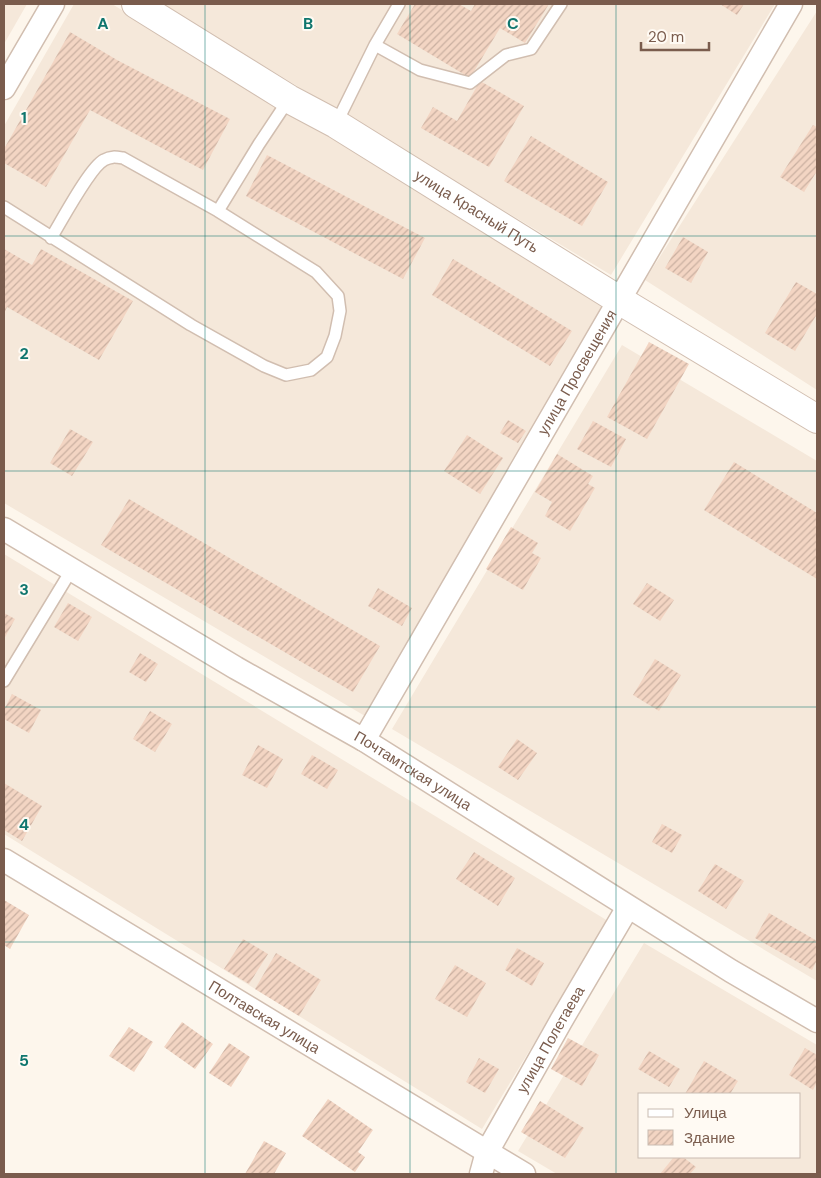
<svg xmlns="http://www.w3.org/2000/svg" width="821" height="1178" viewBox="0 0 821 1178" font-family="'DM Sans',sans-serif">
  <defs>
    <pattern id="building-hatch" width="6" height="6" patternUnits="userSpaceOnUse" patternTransform="scale(1.25)"><rect width="6" height="6" fill="#f3d5c3"/><path d="M-1 1l2-2M0 6l6-6M5 7l2-2" fill="none" stroke="#cab0a1"/></pattern>
  </defs>
  <rect width="100%" height="100%" fill="#fdf6ec"/>
  <path fill="#f5e8da" fill-rule="evenodd" d="M4 4H27L4 44Z
    M74 4H112L607 306 365 716 4 503V126Z
    M161 4H775L611 275Z
    M817 11V390L645 280Z
    M622 345 817 461V981L392 729Z
    M4 554 608 921 482 1129 4 834Z
    M644 943 817 1045V1174H557L518 1151ZM640 1094H800V1157H640Z"/>
  <path fill="url(#building-hatch)" d="M415 4H459L471 11 475 4H549L525 43 500 28 470 78 397 34Z
    M720 4H744L737 15Z
    M70 32 117 60 230 119 203 170 90 110 46 187 4 163V149Z
    M480 81 524 106 489 167 421 128 433 107 457 121Z
    M813 125 817 127V171L804 192 780 177Z
    M531 136 608 182 582 226 504 181Z
    M267 155 425 238 403 279 246 196Z
    M683 237 708 252 691 283 665 268Z
    M4 249 32 265 41 249 133 301 99 360 7 307 4 314Z
    M453 259 572 331 550 366 432 295Z
    M796 282 817 294V314L795 351 765 333Z
    M649 342 689 364 647 439 607 417Z
    M508 420 526 431 518 443 500 433Z
    M593 421 626 439 611 467 577 449Z
    M70 429 93 442 72 476 50 463Z
    M467 435 503 458 480 494 444 471Z
    M557 454 593 476 588 484 595 488 570 531 545 516 552 502 535 492Z
    M734 462 817 513V579L704 510Z
    M129 499 380 646 353 692 101 545Z
    M511 527 538 543 532 553 541 558 523 590 486 569Z
    M647 583 674 600 660 621 633 604Z
    M378 588 412 608 402 626 368 606Z
    M68 603 92 617 78 641 54 627Z
    M4 613 15 619 4 639Z
    M140 653 158 664 146 682 129 672Z
    M655 659 681 675 659 711 633 695Z
    M12 694 41 710 29 733 4 719V710Z
    M150 711 172 724 155 752 133 739Z
    M517 739 537 753 518 780 498 767Z
    M258 745 283 759 267 788 242 775Z
    M312 755 338 770 327 789 301 774Z
    M4 783 42 806 22 841 4 830Z
    M662 824 682 835 672 853 652 842Z
    M474 852 515 878 498 906 456 879Z
    M715 864 744 881 726 909 698 891Z
    M4 900 29 915 10 949 4 945Z
    M769 913 817 941V960L812 970 755 938Z
    M243 939 268 954 249 984 224 969Z
    M517 948 544 963 532 986 505 970Z
    M276 953 321 980 299 1016 255 989Z
    M455 965 486 983 467 1017 435 999Z
    M182 1022 213 1044 195 1069 164 1047Z
    M129 1027 153 1042 134 1072 109 1056Z
    M568 1038 599 1055 582 1086 551 1069Z
    M229 1043 250 1057 231 1087 209 1073Z
    M805 1048 817 1055V1082L813 1090 789 1075Z
    M649 1051 680 1069 669 1087 638 1069Z
    M479 1058 499 1069 485 1093 466 1082Z
    M704 1061 738 1081 730 1094H685Z
    M328 1099 373 1130 358 1152 365 1157 355 1172 302 1136Z
    M540 1101 584 1128 565 1158 521 1132Z
    M264 1141 286 1153 274 1174H245Z
    M674 1157H683L696 1167 690 1174H660Z"/>
  <g fill="none" stroke-linecap="round" stroke-linejoin="round">
    <defs>
      <path id="service" d="M375 45 420 70 470 83 506 55 531 49 561 4
        M336 124 375 45 399 4
        M4 207 191 325 264 366 286 375 311 370 327 357 335 336 340 311 338 296 316 272 218 211 259 144 289 99
        M51 238C61 222 90 167 104 160 111 156 116 157 123 158L218 211
        M4 681 72 569"/>
      <g id="minor">
        <path d="M4 88 53 4"/>
        <path id="s1" d="M4 529 236 668 364 740 731 971 817 1021"/>
        <path id="s2" d="M364 740 791 4"/>
        <path id="s3" d="M4 860 524 1174"/>
        <path id="s4" d="M481 1174 487 1152 561 1021 628 907"/>
      </g>
      <g id="tertiary">
        <path id="s5" d="M136 4 289 99 336 124 619 300 817 419"/>
      </g>
    </defs>
    <use href="#service" stroke="#d1beb0" stroke-width="14"/>
    <use href="#minor" stroke="#d1beb0" stroke-width="25"/>
    <use href="#tertiary" stroke="#d1beb0" stroke-width="30"/>
    <use href="#service" stroke="#fff" stroke-width="11"/>
    <use href="#minor" stroke="#fff" stroke-width="22"/>
    <use href="#tertiary" stroke="#fff" stroke-width="28"/>
  </g>
  <path fill="none" stroke="#0f766e" stroke-width="1" stroke-opacity="0.55" d="M205 4V1174M410 4V1174M616 4V1174M4 236H817M4 471H817M4 707H817M4 942H817"/>
  <g text-anchor="middle" dominant-baseline="central" stroke-width="4" stroke-linejoin="round" paint-order="stroke">
    <g font-size="15" fill="#7a5c4d" stroke="#fffaf3">
      <text stroke="none"><textPath href="#s5" startOffset="399">улица Красный Путь</textPath></text>
      <text stroke="none"><textPath href="#s2" startOffset="425">улица Просвещения</textPath></text>
      <text stroke="none"><textPath href="#s1" startOffset="475">Почтамтская улица</textPath></text>
      <text stroke="none"><textPath href="#s3" startOffset="304">Полтавская улица</textPath></text>
      <text stroke="none"><textPath href="#s4" startOffset="152">улица Полетаева</textPath></text>
    </g>
  </g>
  <g font-size="16" text-anchor="middle" font-weight="bold" fill="#0f766e" stroke="#fffaf3" stroke-width="4" stroke-linejoin="round" paint-order="stroke">
    <text x="103" y="29">A</text>
    <text x="308" y="29">B</text>
    <text x="513" y="29">C</text>
    <text x="24" y="123">1</text>
    <text x="24" y="359">2</text>
    <text x="24" y="595">3</text>
    <text x="24" y="830">4</text>
    <text x="24" y="1066">5</text>
  </g>
  <rect width="821" height="1178" fill="none" stroke="#7a5c4d" stroke-width="10"/>
  <rect x="638" y="1093" width="162" height="65" fill="#fffaf3" stroke="#cabbb1"/>
  <rect x="648" y="1109" width="25" height="8" fill="#ffffff" stroke="#cabbb1"/>
  <text x="684" y="1118" font-size="15" fill="#7a5c4d">Улица</text>
  <rect x="648" y="1130" width="25" height="15" fill="url(#building-hatch)" stroke="#cabbb1"/>
  <text x="684" y="1143" font-size="15" fill="#7a5c4d">Здание</text>
  <path d="M641 42v8h68v-8" fill="none" stroke="#7a5c4d" stroke-width="2.5"/>
  <text x="648" y="42" font-size="15" fill="#7a5c4d" stroke="#fffaf3" stroke-width="4" paint-order="stroke">20 m</text>
</svg>
